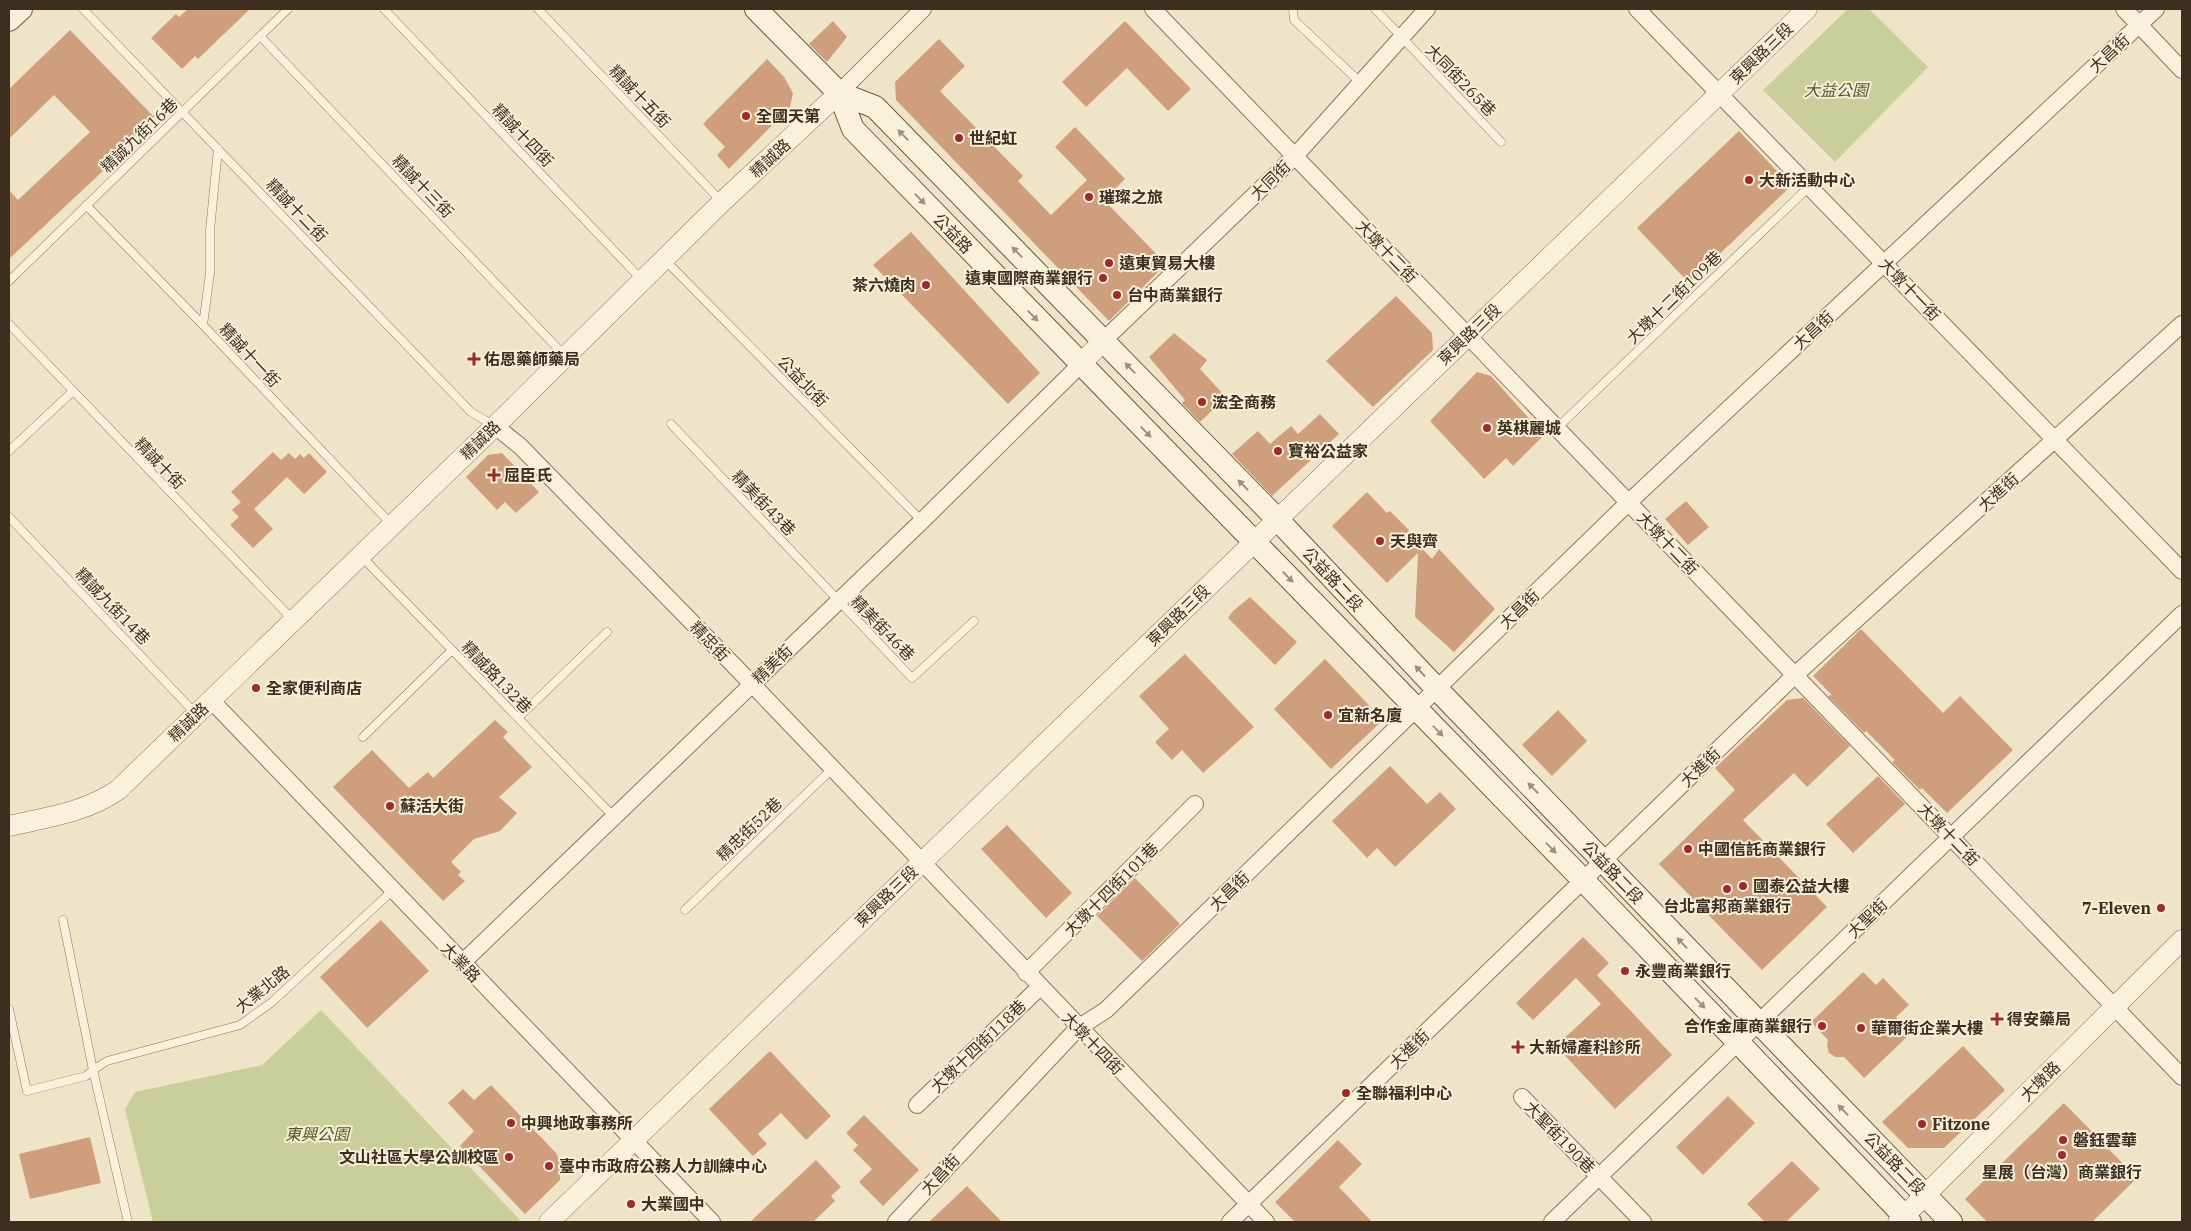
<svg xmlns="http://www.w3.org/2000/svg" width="2191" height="1231" viewBox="0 0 2191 1231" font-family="'IBM Plex Serif','Noto Sans TC',serif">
  <rect width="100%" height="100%" fill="#f0e4c8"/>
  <path fill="#c9cf9b" d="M1848 9H1869L1928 67 1835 162 1763 90Z
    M321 1010 520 1220 517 1222H153L125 1109 135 1092 262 1065Z"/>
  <path fill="#cf9f7d" d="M188 9H250L198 59 195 56 182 69 151 38 176 14 179 17Z
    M833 21 847 37 827 62 809 44Z
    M1125 21 1191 89 1168 111 1127 68 1086 107 1062 82Z
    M70 30 154 117 103 166 105 169 9 259V190L18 200 90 132 54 95 9 139V89Z
    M939 39 965 66 940 91 1023 176 1018 181 1051 215 1087 180 1055 147 1075 127 1125 179 1104 200 1166 264 1109 321 896 100 895 82Z
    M767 59 784 77 793 93 790 107 729 169 717 155 725 147 703 124Z
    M1739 131 1791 186 1689 283 1637 228Z
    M911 232 1040 373 1008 404 873 265Z
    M1396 296 1432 333 1433 350 1373 407 1326 361Z
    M1174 333 1207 360 1200 369 1226 397 1200 422 1182 403 1185 400 1149 357Z
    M1477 372 1491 376 1544 435 1513 466 1506 458 1484 479 1430 421Z
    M1320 414 1339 434 1272 496 1232 454 1258 431 1270 444 1291 426 1298 434Z
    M273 452 281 460 289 453 295 459 300 454 304 458 309 453 327 472 304 494 287 477 254 509 273 529 253 548 230 525 239 517 232 510 241 502 231 492Z
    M502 453 539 492 516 513 505 502 497 510 466 477 488 455Z
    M1367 492 1387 513 1390 511 1409 530 1407 533 1432 559 1439 549 1495 609 1454 652 1415 617 1418 553 1387 583 1332 526Z
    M1686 501 1709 527 1688 545 1665 519Z
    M1250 597 1297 642 1275 665 1228 618 1233 611Z
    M1861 629 1943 713 1960 696 2013 750 1947 813 1922 788 1920 790 1892 762 1895 760 1866 731 1864 733 1828 696 1832 695 1813 676Z
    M1185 654 1254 727 1203 773 1182 750 1172 760 1155 742 1169 729 1139 696Z
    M1325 659 1383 720 1331 769 1274 709Z
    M1803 698 1850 746 1807 787 1794 773 1743 820 1827 907 1762 970 1659 864 1735 790 1715 768 1787 700Z
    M1558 710 1587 741 1552 776 1522 745Z
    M495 720 508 732 503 737 532 767 499 797 517 813 500 831 474 839 451 862 461 872 458 875 465 881 443 901 333 787 372 750 409 788 428 772 433 778Z
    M1390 766 1427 804 1440 792 1456 809 1395 867 1377 848 1367 858 1332 821Z
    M1878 776 1905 804 1853 853 1826 824Z
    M1007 825 1072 893 1046 918 981 849Z
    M1135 878 1180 924 1142 961 1097 916Z
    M381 920 429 971 367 1028 320 977Z
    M1583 937 1609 963 1597 975 1672 1055 1615 1109 1556 1046 1601 1004 1576 978 1533 1020 1516 1003Z
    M1863 972 1876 985 1883 978 1909 1005 1896 1017 1911 1033 1864 1078 1844 1057H1836L1829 1053 1827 1046 1828 1040 1811 1022Z
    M1963 1046 2005 1090 1944 1148H1908L1882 1122Z
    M770 1051 831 1116 806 1140 781 1113 758 1134 767 1144 753 1156 709 1109Z
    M491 1085 556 1153 561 1163 560 1180 525 1214 460 1146 474 1131 448 1103 463 1089 474 1100Z
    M1728 1096 1755 1123 1703 1175 1676 1147Z
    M2064 1103 2137 1178 2092 1222H1987L1965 1199Z
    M864 1115 919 1170 883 1206 859 1182 872 1169 853 1150 858 1145 846 1133Z
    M90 1137 101 1183 30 1199 19 1154Z
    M1338 1140 1362 1164 1339 1187 1372 1222H1295L1275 1202Z
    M816 1160 841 1187 831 1196 835 1201 813 1222H750Z
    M1792 1161 1820 1189 1786 1222H1765L1747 1204Z
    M967 1186 1002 1222H929Z"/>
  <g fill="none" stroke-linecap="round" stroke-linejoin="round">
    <defs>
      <path id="service" d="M83 9 471 412 493 425
        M384 9 641 279
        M538 9 721 201
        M1293 9 1294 20 1361 83
        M1375 9 1501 142
        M260 36 564 355
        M86 205 203 325 392 525
        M665 260 922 521
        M9 281 288 9
        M9 324 293 620
        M203 325 210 273V230L218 149
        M671 424 912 678 974 621
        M1557 428 1810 186
        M9 451 72 392
        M9 517 195 713
        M362 557 614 817
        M518 718 607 632
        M363 737 452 650
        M685 910 832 769
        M9 1009 27 1091 86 1076 93 1070 63 920
        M128 1222 93 1070 107 1061 240 1025 272 1002 392 891"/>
      <path id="minor" d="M1153 9 2182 1077
        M1637 9 2182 571
        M2124 9 2182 70
        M839 93 923 9
        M1103 341 1295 156 1427 9
        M495 426 520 446 752 684 1266 1222
        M211 700 712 1222
        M462 963 922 521 1080 365
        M1026 973 1195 804
        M1522 1097 1643 1222
        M917 1105 1040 987
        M896 1222 1078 1028 1106 1010 1629 502 2156 9
        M1230 1222 1795 675 2182 324
        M1552 1222 2182 614"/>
      <path id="tertiary" d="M1080 365 1103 341
        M9 826C48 817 84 813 118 790L495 426 722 202 839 93
        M549 1222 1807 9
        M1898 1222 2182 940"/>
      <path id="secondary" d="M756 9 839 93 853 129 1583 880 1910 1222
        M9 20 21 9
        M839 93 875 107 1277 519 1437 689 1951 1222"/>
    </defs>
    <use href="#service" stroke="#8d765c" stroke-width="9"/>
    <use href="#minor" stroke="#8d765c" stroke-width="18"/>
    <use href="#tertiary" stroke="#8d765c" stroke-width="21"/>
    <use href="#secondary" stroke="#6f573f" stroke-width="24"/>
    <use href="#service" stroke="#faf1dc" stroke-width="8"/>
    <use href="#minor" stroke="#faf1dc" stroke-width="16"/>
    <use href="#tertiary" stroke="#faf1dc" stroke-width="20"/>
    <use href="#secondary" stroke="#faf1dc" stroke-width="22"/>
  </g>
  <defs><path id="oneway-solid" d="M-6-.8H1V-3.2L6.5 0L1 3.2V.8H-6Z" transform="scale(1.25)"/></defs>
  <g fill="#9c907e">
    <use href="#oneway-solid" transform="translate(903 135) rotate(-134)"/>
    <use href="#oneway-solid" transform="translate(920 199) rotate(46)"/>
    <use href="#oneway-solid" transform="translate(1017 252) rotate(-134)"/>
    <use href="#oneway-solid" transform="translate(1033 316) rotate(46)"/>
    <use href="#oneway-solid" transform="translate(1130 368) rotate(-134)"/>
    <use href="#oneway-solid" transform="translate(1146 432) rotate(46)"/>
    <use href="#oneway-solid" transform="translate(1243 485) rotate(-134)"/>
    <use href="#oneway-solid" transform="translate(1288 577) rotate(46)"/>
    <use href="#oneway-solid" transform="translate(1420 671) rotate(-133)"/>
    <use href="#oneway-solid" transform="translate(1438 731) rotate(46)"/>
    <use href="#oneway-solid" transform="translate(1533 788) rotate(-134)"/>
    <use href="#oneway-solid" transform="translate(1551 848) rotate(46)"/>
    <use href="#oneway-solid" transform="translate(1682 943) rotate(-134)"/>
    <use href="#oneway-solid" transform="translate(1700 1003) rotate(46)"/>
    <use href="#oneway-solid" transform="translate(1843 1110) rotate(-134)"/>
  </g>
  <g fill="#9e2a2b" stroke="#f7eed8" stroke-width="2">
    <circle cx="746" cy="116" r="5"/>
    <circle cx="959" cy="138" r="5"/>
    <circle cx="1749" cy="180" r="5"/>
    <circle cx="1089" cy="197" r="5"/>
    <circle cx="1109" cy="263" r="5"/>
    <circle cx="1103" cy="278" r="5"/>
    <circle cx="926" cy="285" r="5"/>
    <circle cx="1117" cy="295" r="5"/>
    <path d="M471.5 351.5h5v5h5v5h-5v5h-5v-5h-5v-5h5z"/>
    <circle cx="1202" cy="402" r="5"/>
    <circle cx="1487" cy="428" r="5"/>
    <circle cx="1278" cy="451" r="5"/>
    <path d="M491.5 467.5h5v5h5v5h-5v5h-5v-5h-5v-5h5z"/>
    <circle cx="1380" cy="541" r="5"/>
    <circle cx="256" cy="688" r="5"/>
    <circle cx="1328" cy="715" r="5"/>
    <circle cx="390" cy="806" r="5"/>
    <circle cx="1688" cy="849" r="5"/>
    <circle cx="1743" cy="886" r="5"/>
    <circle cx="1727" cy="889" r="5"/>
    <circle cx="2161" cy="908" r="5"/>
    <circle cx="1625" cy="971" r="5"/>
    <path d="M1994.5 1011.5h5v5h5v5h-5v5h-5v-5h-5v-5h5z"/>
    <circle cx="1822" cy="1026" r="5"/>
    <circle cx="1861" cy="1028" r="5"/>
    <path d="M1515.5 1039.5h5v5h5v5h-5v5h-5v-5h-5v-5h5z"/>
    <circle cx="1346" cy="1093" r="5"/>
    <circle cx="511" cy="1123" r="5"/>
    <circle cx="1922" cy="1124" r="5"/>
    <circle cx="2063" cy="1140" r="5"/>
    <circle cx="2062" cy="1155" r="5"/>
    <circle cx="509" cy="1157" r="5"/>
    <circle cx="549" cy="1166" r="5"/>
    <circle cx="631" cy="1204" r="5"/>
  </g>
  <g text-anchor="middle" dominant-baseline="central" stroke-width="4" stroke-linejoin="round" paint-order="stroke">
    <g font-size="16" fill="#3d2e20" stroke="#f7eed8">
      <text transform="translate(1761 53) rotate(-44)">東興路三段</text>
      <text transform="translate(2109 53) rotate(-43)">大昌街</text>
      <text transform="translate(1461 80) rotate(46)">大同街265巷</text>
      <text transform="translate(640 96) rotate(46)">精誠十五街</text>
      <text transform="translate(139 135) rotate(-44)">精誠九街16巷</text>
      <text transform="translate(523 135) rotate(46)">精誠十四街</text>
      <text transform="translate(770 158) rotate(-43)">精誠路</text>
      <text transform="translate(1270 180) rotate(-44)">大同街</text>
      <text transform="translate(423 186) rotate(46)">精誠十三街</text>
      <text transform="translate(297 210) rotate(46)">精誠十二街</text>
      <text transform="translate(953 233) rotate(46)">公益路</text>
      <text transform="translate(1387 251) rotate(46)">大墩十二街</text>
      <text transform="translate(1910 289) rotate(46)">大墩十一街</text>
      <text transform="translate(1674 297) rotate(-44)">大墩十二街109巷</text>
      <text transform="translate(1813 330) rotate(-43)">大昌街</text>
      <text transform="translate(1469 334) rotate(-44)">東興路三段</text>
      <text transform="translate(250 355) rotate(47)">精誠十一街</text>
      <text transform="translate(803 381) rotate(46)">公益北街</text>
      <text transform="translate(480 440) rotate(-44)">精誠路</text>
      <text transform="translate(160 463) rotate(46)">精誠十街</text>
      <text transform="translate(1998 492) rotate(-42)">大進街</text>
      <text transform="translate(764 503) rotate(46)">精美街43巷</text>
      <text transform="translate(1668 543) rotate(46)">大墩十二街</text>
      <text transform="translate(1333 579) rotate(47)">公益路二段</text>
      <text transform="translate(113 606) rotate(46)">精誠九街14巷</text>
      <text transform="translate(1519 609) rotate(-44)">大昌街</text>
      <text transform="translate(1178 615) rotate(-44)">東興路三段</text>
      <text transform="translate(883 628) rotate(46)">精美街46巷</text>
      <text transform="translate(710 641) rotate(46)">精忠街</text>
      <text transform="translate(772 664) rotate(-44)">精美街</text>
      <text transform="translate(497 677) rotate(46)">精誠路132巷</text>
      <text transform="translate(188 722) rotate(-44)">精誠路</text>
      <text transform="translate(1700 767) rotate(-44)">大進街</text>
      <text transform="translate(749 829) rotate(-44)">精忠街52巷</text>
      <text transform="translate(1949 834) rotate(46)">大墩十二街</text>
      <text transform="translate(1613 872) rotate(46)">公益路二段</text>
      <text transform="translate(1111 889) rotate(-45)">大墩十四街101巷</text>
      <text transform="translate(1229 891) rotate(-44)">大昌街</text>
      <text transform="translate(886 896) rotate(-44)">東興路三段</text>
      <text transform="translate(1867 918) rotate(-44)">大聖街</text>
      <text transform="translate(461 962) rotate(46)">大業路</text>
      <text transform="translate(262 989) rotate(-39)">大業北路</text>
      <text transform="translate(1093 1043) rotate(46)">大墩十四街</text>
      <text transform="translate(978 1046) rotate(-44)">大墩十四街118巷</text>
      <text transform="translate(1409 1049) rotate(-44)">大進街</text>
      <text transform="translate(2040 1081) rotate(-45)">大墩路</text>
      <text transform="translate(1560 1137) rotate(46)">大聖街190巷</text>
      <text transform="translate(1895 1163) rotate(46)">公益路二段</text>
      <text transform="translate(940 1174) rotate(-47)">大昌街</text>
    </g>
    <g font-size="16" font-style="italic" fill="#4d5a26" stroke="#f7eed8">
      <text x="1836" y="90">大益公園</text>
      <text x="317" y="1134">東興公園</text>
    </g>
    <g font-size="16" font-weight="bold" fill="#3d2e20" stroke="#f7eed8" text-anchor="start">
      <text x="756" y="116">全國天第</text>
      <text x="969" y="138">世紀虹</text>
      <text x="1759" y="180">大新活動中心</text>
      <text x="1099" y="197">璀璨之旅</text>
      <text x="1119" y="263">遠東貿易大樓</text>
      <text x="1093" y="278" text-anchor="end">遠東國際商業銀行</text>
      <text x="916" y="285" text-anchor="end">茶六燒肉</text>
      <text x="1127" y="295">台中商業銀行</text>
      <text x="484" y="359">佑恩藥師藥局</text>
      <text x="1212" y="402">浤全商務</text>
      <text x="1497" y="428">英棋麗城</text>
      <text x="1288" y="451">寶裕公益家</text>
      <text x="504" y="475">屈臣氏</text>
      <text x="1390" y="541">天與齊</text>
      <text x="266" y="688">全家便利商店</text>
      <text x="1338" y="715">宜新名廈</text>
      <text x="400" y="806">蘇活大街</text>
      <text x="1698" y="849">中國信託商業銀行</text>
      <text x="1753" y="886">國泰公益大樓</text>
      <text x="1727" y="906" text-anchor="middle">台北富邦商業銀行</text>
      <text x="2151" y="908" text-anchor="end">7-Eleven</text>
      <text x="1635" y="971">永豐商業銀行</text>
      <text x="2007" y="1019">得安藥局</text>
      <text x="1812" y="1026" text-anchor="end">合作金庫商業銀行</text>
      <text x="1871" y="1028">華爾街企業大樓</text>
      <text x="1529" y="1047">大新婦產科診所</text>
      <text x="1356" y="1093">全聯福利中心</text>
      <text x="521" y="1123">中興地政事務所</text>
      <text x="1932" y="1124">Fitzone</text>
      <text x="2073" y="1140">磐鈺雲華</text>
      <text x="499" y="1157" text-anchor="end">文山社區大學公訓校區</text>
      <text x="559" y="1166">臺中市政府公務人力訓練中心</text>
      <text x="2062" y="1172" text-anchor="middle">星展（台灣）商業銀行</text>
      <text x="641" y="1204">大業國中</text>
    </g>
  </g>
  <rect width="2191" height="1231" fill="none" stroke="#3d2e20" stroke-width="20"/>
</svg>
